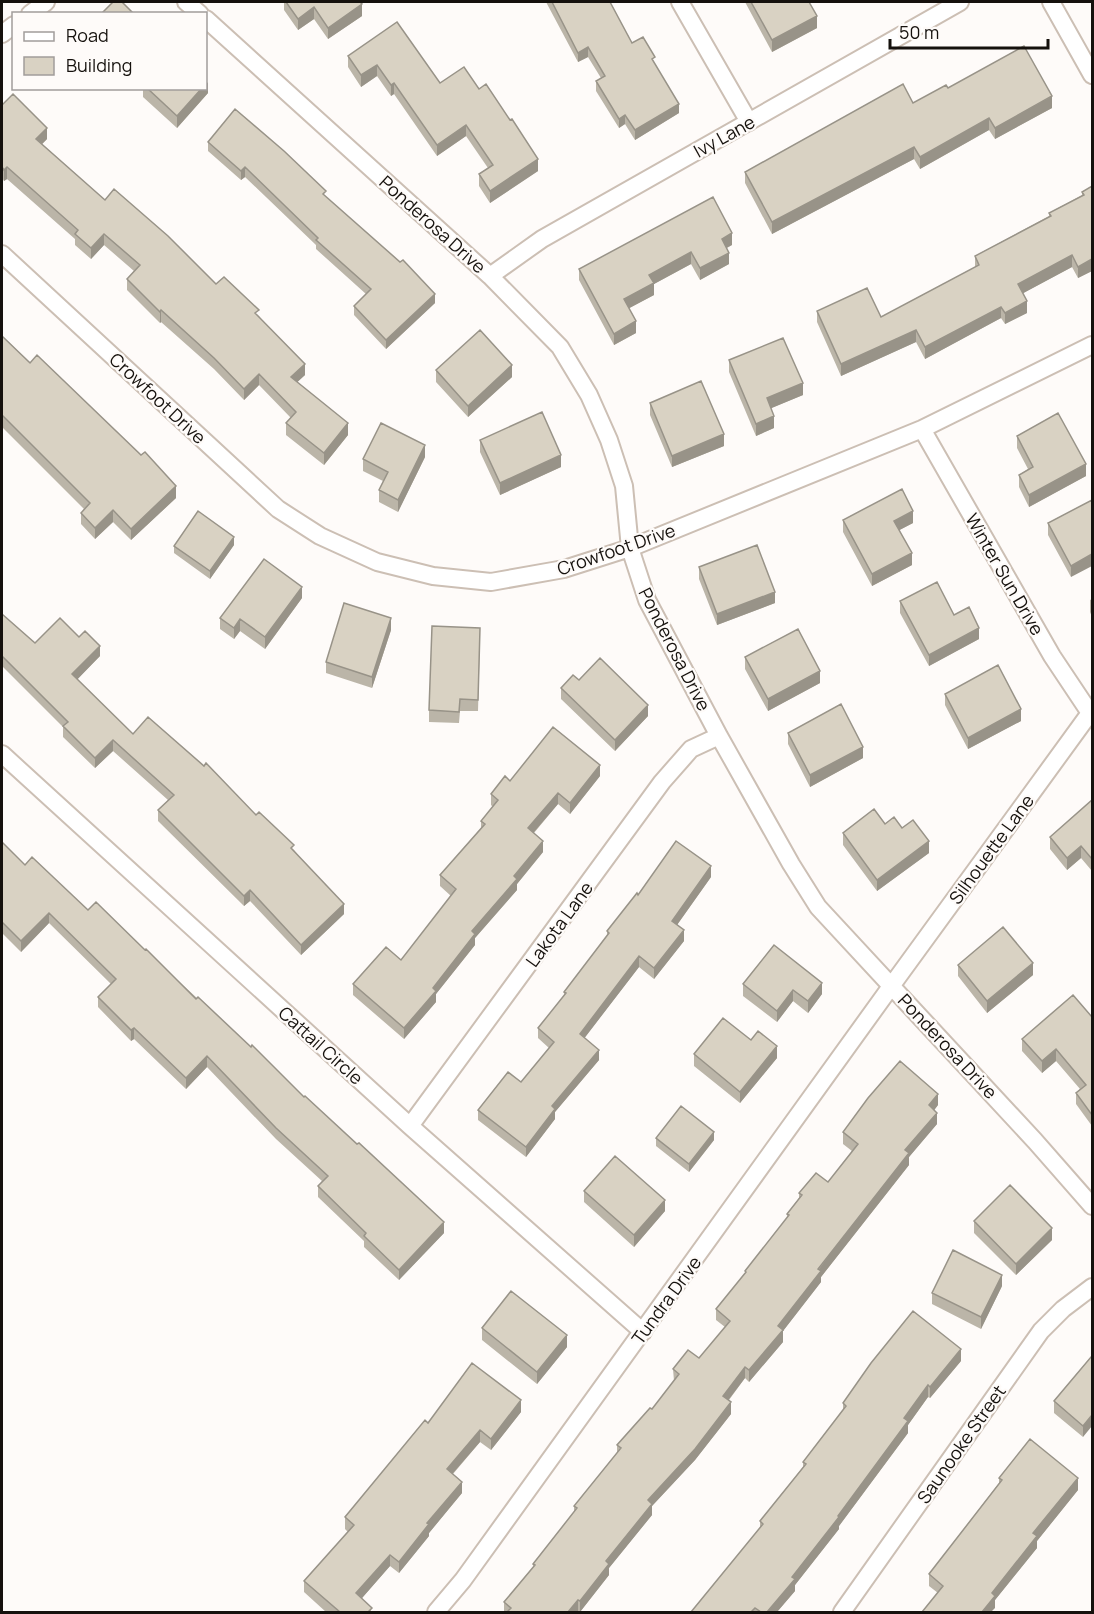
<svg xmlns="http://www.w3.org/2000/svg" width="1094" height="1614" viewBox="0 0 1094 1614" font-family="Manrope,sans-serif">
  <rect width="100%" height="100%" fill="#fefbf9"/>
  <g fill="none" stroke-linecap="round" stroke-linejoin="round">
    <defs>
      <path id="street" d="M186 2 200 14
        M680 2 749 122
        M1051 2 1092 75
        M30 14 46 2
        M206 19 490 276 560 347 589 395 609 440 624 486 630 548 647 600 719 736 791 864 818 907 1035 1141 1092 1206
        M2 34 14 25
        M2 254 278 509 320 536 377 562 433 576 491 582 564 569 630 548 922 429 1092 345
        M490 276 542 239 960 2
        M922 429 1052 656 1092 716
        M2 754 410 1126 643 1332
        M410 1126 662 782 691 749 719 736
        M436 1612 463 1580 892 985 1090 713
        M842 1612 1041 1331 1063 1309 1092 1287"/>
    </defs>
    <use href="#street" stroke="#ccbfb4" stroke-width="20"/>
    <use href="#street" stroke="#fff" stroke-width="16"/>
  </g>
  <path fill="#bbb5a8" d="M284 2H360L362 16 328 39 314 19 298 30 284 10Z
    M546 2H610L632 43 655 64 679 113 635 140 625 124 619 128 596 91V81L601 78 588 57 578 62Z
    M745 2H809L817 28 772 52Z
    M348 56 440 83 479 89 538 171 490 203 479 186V174L488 168 466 136 437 156 394 94 391 96 377 76 361 87 348 67Z
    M143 88H206L208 93 177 128 143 97Z
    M948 88 1052 108 995 139 989 130 920 169 914 159 772 234 745 183V172L913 103Z
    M2 105 47 139 42 144 105 200 259 316 305 375 297 382 348 435 324 465 286 435V423L291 418 259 385 244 400 214 369 161 322 160 323 127 290V279L134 271 104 245 91 259 75 245V239L7 179 4 181 2 178Z
    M208 142 326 197 435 303 386 349 354 315V306L366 294 316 249V245L245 177 241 180 208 151Z
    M1092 186V271L1078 278 1072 267 1023 293 1027 313 1005 324 1001 318 925 359 916 342 841 376 817 322V311L881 317 975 267V256L1049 216V213L1082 195V192Z
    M732 245 727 248 729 264 700 280 691 264 654 284V295L629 308 636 333 614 345 579 280V269Z
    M2 336 176 498 131 540 113 522 95 539 81 524V513L84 509 2 427Z
    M729 360 803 395 771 408 774 428 756 436 729 372Z
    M436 370 512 377 468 417 436 382Z
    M650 403 724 446 672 467 650 415Z
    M1017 436 1086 476 1029 507 1019 487V475L1028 469 1017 448Z
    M480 440 561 467 500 495 480 452Z
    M425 457 398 512 379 502V490L383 481 363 471V459Z
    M1092 500 1071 577 1048 535V523Z
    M843 520 913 523 899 530 912 565 872 586 843 532Z
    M234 545 210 579 174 553V546Z
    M699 567 775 603 717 625 699 579Z
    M302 598 265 649 240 631 234 639 220 629V618Z
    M1092 599V617L1090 612V600Z
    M900 601 954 615 979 639 929 666 900 613Z
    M2 614 35 643 79 637 100 656 77 679 133 734 256 815 294 850 344 914 301 955 250 901 244 906 158 821V810L168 800 113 751 95 768 63 737V727L2 666Z
    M391 630 372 688 326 673V662Z
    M480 639 478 711H460L459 723 429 722V710Z
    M745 657 820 683 768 711 745 669Z
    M579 680 648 716 615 751 561 699V688Z
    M945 694 1021 721 968 749 945 705Z
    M788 733 863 758 810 787 788 744Z
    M600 776 570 814 558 804 534 833 543 852 517 884V890L475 938V945L436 994V1002L404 1039 353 995V984L401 960 451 896 440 886V875L481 828V821L493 807 491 805V794L510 781Z
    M1092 800V871L1081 858 1067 870 1050 849V837Z
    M885 824 902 828 929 853 877 891 843 845V833Z
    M2 842 25 865 145 950 304 1097 444 1233 399 1280 364 1247V1241L318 1197V1186L322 1181 276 1139 207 1067 186 1089 134 1039 131 1041 98 1007V997L111 984 49 923 21 952 2 933Z
    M711 877 677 925 684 941 654 979 639 967 584 1038 599 1060 555 1112V1119L526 1157 478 1120V1110L521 1082 549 1048 538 1038V1028L564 996V992L607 936V931L638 895Z
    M774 945 822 994 808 1013 793 1001 777 1022 743 996V984Z
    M958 965 1033 975 987 1013 958 976Z
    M1092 1017V1126L1076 1104V1093L1080 1089 1056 1061 1042 1073 1022 1051V1039Z
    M751 1040 777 1058 740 1103 694 1066V1054Z
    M938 1105 934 1110 937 1124 909 1157V1165L821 1277V1282L783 1331V1342L749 1382 745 1378 729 1400 731 1414 695 1460 652 1506V1515L609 1568V1575L580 1612H504V1602L533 1567V1564L574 1512V1506L617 1454V1445L652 1409 674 1381 673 1369 699 1358 725 1327 716 1320V1309L745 1274V1271L787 1218V1214L799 1198V1193L828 1182 852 1151 843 1144V1132Z
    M656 1138 714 1140 689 1172 656 1146Z
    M584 1191 665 1211 634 1247 584 1202Z
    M974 1221 1052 1240 1016 1275 974 1233Z
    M1002 1286 981 1329 932 1304V1293Z
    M482 1328 567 1347 537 1384 482 1340Z
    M1091 1357 1083 1437 1054 1413V1401Z
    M961 1361 930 1398 928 1397 908 1425V1433L839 1526V1529L795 1585V1591L777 1612H691L760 1528V1521L803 1467V1462L843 1410V1403Z
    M521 1412 491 1450 480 1442 453 1474 462 1493 429 1533V1536L399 1573 390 1566 361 1599 372 1612H326L304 1592V1581L348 1532 345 1529V1517L428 1423Z
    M999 1478 1078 1490 1037 1541V1548L995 1600V1608L938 1593 929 1586V1574L999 1483Z"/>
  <path fill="#989388" d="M362 4V16L328 39V28Z
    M314 7V19L298 30V19Z
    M817 16V28L772 52V40Z
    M588 47V57L578 62V53Z
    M377 65V76L361 87V75Z
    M208 82V93L177 128V116L202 88H206V85Z
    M394 83V94L391 96V85Z
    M1052 96V108L995 139V128Z
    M679 104V113L635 140V130Z
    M625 115V124L619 128V119Z
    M989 118V130L920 169V157Z
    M466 125V136L437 156V145Z
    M47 128V139L36 150V139Z
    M914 147V159L772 234V222Z
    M538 159V171L490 203V191Z
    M7 167V179L4 181V170Z
    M245 167V177L241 180V171Z
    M732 233V245L722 250V239Z
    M104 234V245L91 259V248Z
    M691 252V264L654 284V295L624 311V299L649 275Z
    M729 253V264L700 280V268Z
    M1072 255V267L1018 296V284Z
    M1092 259V271L1078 278V267Z
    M435 294V303L386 349V340Z
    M1027 301V313L1005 324V313Z
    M1001 307V318L925 359V347Z
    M161 310V322L160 323V312Z
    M636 321V333L614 345V334Z
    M916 330V342L841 376V364Z
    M305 364V375L291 388V377Z
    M512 365V377L468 417V406Z
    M259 374V385L244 400V389Z
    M803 383V395L767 410V398Z
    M774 416V428L756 436V424Z
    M348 423V435L324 465V453Z
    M724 434V446L672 467V456Z
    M425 445V457L398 512V500Z
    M561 455V467L500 495V483Z
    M1086 464V476L1029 507V495Z
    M176 486V498L131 540V529Z
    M113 510V522L95 539V528Z
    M913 511V523L894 533V521Z
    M234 537V545L210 579V571Z
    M912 553V565L872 586V574Z
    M1092 554V566L1071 577V566Z
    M302 587V598L265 649V637Z
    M775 592V603L717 625V614Z
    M391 618V630L372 688V677Z
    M240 619V631L234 639V628Z
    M979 628V639L929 666V655Z
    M100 646V656L72 685V674Z
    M820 671V683L768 711V699Z
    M648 705V716L615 751V740Z
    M1021 709V721L968 749V738Z
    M113 740V751L95 768V758Z
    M863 747V758L810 787V775Z
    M600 765V776L570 814V803Z
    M558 793V804L528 839V828Z
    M543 841V852L517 884V890L475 938V945L436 994V1002L404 1039V1028L472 931 514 876Z
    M929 841V853L877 891V880Z
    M1081 846V858L1067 870V858Z
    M711 866V877L672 932V921Z
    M250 890V901L244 906V896Z
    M344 904V914L301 955V945Z
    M49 913V923L21 952V941Z
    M684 930V941L654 979V968Z
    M639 956V967L580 1044V1034Z
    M1033 963V975L987 1013V1001Z
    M822 983V994L808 1013V1001Z
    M793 990V1001L777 1022V1011Z
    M134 1028V1039L131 1041V1030Z
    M777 1046V1058L740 1103V1092Z
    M1056 1049V1061L1042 1073V1061Z
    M599 1050V1060L555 1112V1119L526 1157V1147L552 1106Z
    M207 1056V1067L186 1089V1078Z
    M938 1094V1105L929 1117V1105Z
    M937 1113V1124L909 1157V1165L821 1277V1282L783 1331V1342L749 1382V1370L778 1326 905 1150Z
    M714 1132V1140L689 1172V1164Z
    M665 1200V1211L634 1247V1235Z
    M444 1222V1233L399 1280V1270Z
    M1052 1228V1240L1016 1275V1264Z
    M1002 1275V1286L981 1329V1317Z
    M567 1335V1347L537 1384V1372Z
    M961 1349V1361L930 1398V1387Z
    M745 1367V1378L723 1407V1396Z
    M928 1385V1397L908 1425V1433L839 1526V1529L795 1585V1591L777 1612H767L792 1577 838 1516 904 1418Z
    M521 1400V1412L491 1450V1439Z
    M731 1402V1414L695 1460 652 1506V1515L609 1568V1575L580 1612V1601L648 1500Z
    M1092 1415V1426L1083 1437V1426Z
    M480 1430V1442L447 1480V1469Z
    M1078 1478V1490L1037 1541V1548L995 1600V1608L991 1612H982L992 1593 1033 1533Z
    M462 1482V1493L429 1533V1536L399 1573V1562L427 1523Z
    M390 1555V1566L356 1605V1593Z
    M578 1600V1612H568Z"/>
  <path fill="#d9d2c3" stroke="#989388" stroke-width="1.5" d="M113 2H122L134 14H101Z
    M286 2H360L362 4 328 28 314 7 298 19Z
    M552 2H610L632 43 643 37 655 57 652 59 679 104 635 130 625 115 619 119 596 81 605 76 588 47 578 53Z
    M751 2H809L817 16 772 40Z
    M397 22 440 83 464 67 479 89 486 84 510 120 512 119 538 159 490 191 479 174 493 165 466 125 437 145 394 83 391 85 377 65 361 75 348 56Z
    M1024 46 1052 96 995 128 989 118 920 157 914 147 772 222 745 172 903 84 913 103 946 85 948 88Z
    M147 88H202L177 116Z
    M13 94 47 128 36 139 105 200 114 189 168 236 216 284 224 277 259 310 255 313 305 364 291 377 348 423 324 453 286 423 296 412 259 374 244 389 214 358 161 310 160 312 127 279 140 265 104 234 91 248 75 234 78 230 7 167 4 170 2 167V105Z
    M235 109 284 151 326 191 323 194 400 262 403 260 435 294 386 340 354 306 371 289 316 240 318 238 245 167 241 171 208 142Z
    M1092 186V259L1078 267 1072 255 1018 284 1027 301 1005 313 1001 307 925 347 916 330 841 364 817 311 867 288 881 317 979 265 975 256 1051 216 1049 213 1084 195 1082 192Z
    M713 197 732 233 722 239 729 253 700 268 691 252 649 275 654 283 624 299 636 321 614 334 579 269Z
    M480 330 512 365 468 406 436 370Z
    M2 336 30 363 37 355 141 455 145 452 176 486 131 529 113 510 95 528 81 513 90 503 2 415Z
    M783 338 803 383 767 398 774 416 756 424 729 360Z
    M701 381 724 434 672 456 650 403Z
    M542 412 561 455 500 483 480 440Z
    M1058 413 1086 464 1029 495 1019 475 1033 467 1017 436Z
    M381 423 425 445 398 500 379 490 388 472 363 459Z
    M902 489 913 511 894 521 912 553 872 574 843 520Z
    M1092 500V554L1071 566 1048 523Z
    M198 511 234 537 210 571 174 546Z
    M757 545 775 592 717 614 699 567Z
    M264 559 302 587 265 637 240 619 234 628 220 618Z
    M937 582 954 615 969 607 979 628 929 655 900 601Z
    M344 603 391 618 372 677 326 662Z
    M2 614 35 643 60 618 79 637 85 631 100 646 72 674 133 734 148 717 204 766 206 763 256 815 259 812 294 845 291 848 344 904 301 945 250 890 244 896 158 810 174 795 113 740 95 758 63 726 68 722 2 656Z
    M432 626 480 628 478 700 460 699 459 712 429 710Z
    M798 629 820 671 768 699 745 657Z
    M600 658 648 705 615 740 561 688 573 675 579 680Z
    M998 665 1021 709 968 738 945 694Z
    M841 704 863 747 810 775 788 733Z
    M553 727 600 765 570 803 558 793 528 828 543 841 514 876 517 879 472 931 475 934 433 988 436 991 404 1028 353 984 386 947 401 960 456 889 440 875 485 824 481 821 498 800 491 794 505 776 510 781Z
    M1092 800V859L1081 846 1067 858 1050 837Z
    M874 809 885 824 894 817 902 828 913 820 929 841 877 880 843 833Z
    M676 841 711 866 672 921 684 930 654 968 639 956 580 1034 599 1050 552 1106 555 1109 526 1147 478 1110 508 1072 521 1082 554 1042 538 1028 566 993 564 992 609 933 607 931 637 893 638 895Z
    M2 842 25 865 32 857 88 910 96 902 145 950 146 949 196 999 198 997 251 1047 252 1045 304 1097 305 1096 357 1144 359 1143 444 1222 399 1270 364 1236 366 1233 318 1186 328 1176 276 1128 207 1056 186 1078 134 1028 131 1030 98 997 116 979 49 913 21 941 2 922Z
    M1003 927 1033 963 987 1001 958 965Z
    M774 945 822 983 808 1001 793 990 777 1011 743 984Z
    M1073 995 1092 1017V1115L1076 1093 1086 1085 1056 1049 1042 1061 1022 1039Z
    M723 1018 751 1040 758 1031 777 1046 740 1092 694 1054Z
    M900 1061 938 1094 929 1105 937 1113 905 1150 909 1153 818 1269 821 1271 778 1326 783 1330 749 1370 745 1367 723 1396 731 1402 695 1449 648 1500 652 1504 606 1561 609 1564 580 1601 578 1600 568 1612H507L511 1608 504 1602 535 1565 533 1564 577 1508 574 1506 621 1448 617 1445 650 1408 652 1409 679 1374 673 1369 688 1350 699 1358 730 1321 716 1309 746 1272 745 1271 789 1215 787 1214 802 1195 799 1193 816 1173 828 1182 858 1144 843 1132 868 1098Z
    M681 1106 714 1132 689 1164 656 1138Z
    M615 1156 665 1200 634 1235 584 1191Z
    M1010 1185 1052 1228 1016 1264 974 1221Z
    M953 1250 1002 1275 981 1317 932 1293Z
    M511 1291 567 1335 537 1372 482 1328Z
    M913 1311 961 1349 930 1387 928 1385 904 1418 908 1421 838 1516 839 1517 792 1577 795 1579 767 1612H761L755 1608 751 1612H691L763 1524 760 1521 806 1464 803 1462 846 1406 843 1403 871 1363Z
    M1091 1357 1092 1358V1415L1083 1426 1054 1401Z
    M472 1363 521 1400 491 1439 480 1430 447 1469 462 1482 427 1523 429 1524 399 1562 390 1555 356 1593 372 1608 368 1612H340L304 1581 354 1525 345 1517 425 1420 428 1423Z
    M1030 1439 1078 1478 1033 1533 1037 1536 992 1593 995 1596 982 1612H922L943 1586 929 1574 1002 1480 999 1478Z"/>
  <g text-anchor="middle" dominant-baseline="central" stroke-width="4.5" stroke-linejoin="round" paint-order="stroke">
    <g font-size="18" fill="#15110d" stroke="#fefbf9">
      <text transform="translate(724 136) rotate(-29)">Ivy Lane</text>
      <text transform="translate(433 224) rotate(42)">Ponderosa Drive</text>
      <text transform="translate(158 398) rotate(43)">Crowfoot Drive</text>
      <text transform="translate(616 549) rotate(-19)">Crowfoot Drive</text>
      <text transform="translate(1005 574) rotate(60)">Winter Sun Drive</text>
      <text transform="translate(675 649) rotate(63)">Ponderosa Drive</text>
      <text transform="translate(991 849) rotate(-54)">Silhouette Lane</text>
      <text transform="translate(559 924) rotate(-54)">Lakota Lane</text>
      <text transform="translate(321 1045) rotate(42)">Cattail Circle</text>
      <text transform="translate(948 1046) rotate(47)">Ponderosa Drive</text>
      <text transform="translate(666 1300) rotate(-54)">Tundra Drive</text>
      <text transform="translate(961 1444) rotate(-55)">Saunooke Street</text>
    </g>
  </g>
  <rect width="1094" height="1614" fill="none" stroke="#15110d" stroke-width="6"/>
  <rect x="12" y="12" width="195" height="78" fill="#fefbf9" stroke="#a19d9b" stroke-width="1.5"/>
  <rect x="24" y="32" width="30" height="9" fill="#ffffff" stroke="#a19d9b" stroke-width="1.5"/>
  <text x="66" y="42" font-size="18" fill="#15110d">Road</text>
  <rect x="24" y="57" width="30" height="18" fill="#d9d2c3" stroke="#a19d9b" stroke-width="1.5"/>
  <text x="66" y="72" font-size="18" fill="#15110d">Building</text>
  <path d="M890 39v9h158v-9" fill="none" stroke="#15110d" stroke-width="3"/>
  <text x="899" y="39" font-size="18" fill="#15110d" stroke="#fefbf9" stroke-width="4.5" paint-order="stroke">50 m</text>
</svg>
